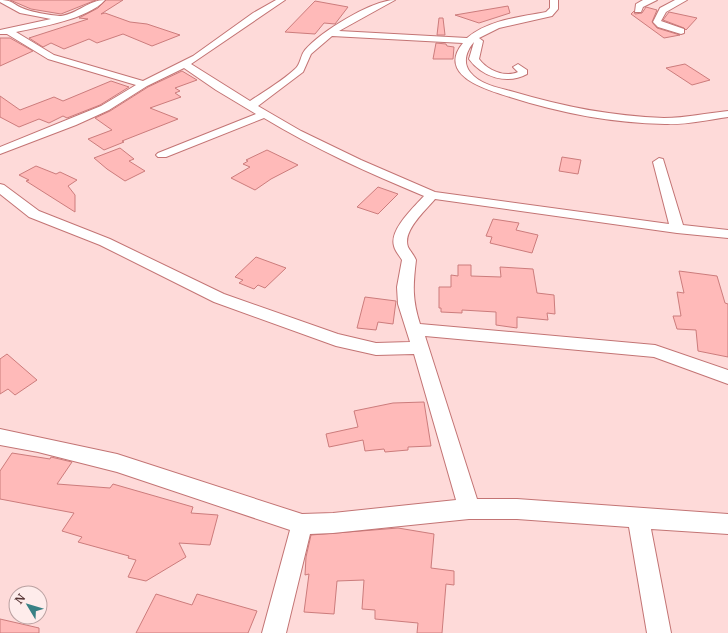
<svg xmlns="http://www.w3.org/2000/svg" width="728" height="633" viewBox="0 0 728 633" font-family="Merriweather,serif">
  <rect width="100%" height="100%" fill="#fedad9"/>
  <path fill="#ffbab9" stroke="#cc7c7c" d="M10 0H96L61 14 31 9Z
    M106 0H123L101 14 105 13 130 22 147 24 180 35 152 46 123 34 97 43 89 39 64 49 51 43 43 47 29 38 88 19 79 18 98 8Z
    M315 1 348 7 335 24 324 23 315 34 285 32Z
    M508 6 510 13 479 23 455 15Z
    M646 7 657 10 652 22 657 28 680 35 664 38 631 14 634 11 635 14 642 13Z
    M669 12 697 18 686 30 684 28 663 20Z
    M439 18H443L445 35H437Z
    M0 38H10L33 51 0 66Z
    M436 43 446 44 447 46 454 47 453 59H433Z
    M685 64 696 71 710 80 692 85 666 68Z
    M182 71 197 80 175 88 180 91 175 93 181 97 150 108 178 119 122 141 124 142 104 150 88 139 112 130 95 118 110 111 148 87Z
    M111 81 129 87 100 105 67 118 63 116 49 123 39 119 19 127 0 117V96L20 110 54 97 63 101Z
    M120 148 134 159 129 161 145 171 125 181 107 169 94 158Z
    M267 150 298 165 271 179 255 190 231 178 250 167 243 164 248 161 246 160Z
    M562 157 581 160 578 174 559 171Z
    M36 166 56 174 60 172 77 180 68 186 75 195V212L26 181 29 180 19 175Z
    M378 187 398 194 378 214 357 207Z
    M493 219 519 223 516 230 538 235 532 253 490 243 492 237 486 236Z
    M256 257 286 268 265 288 258 285 254 289 239 283 243 280 235 277Z
    M458 265H471V276L501 277 500 267 533 269 537 293 554 295 555 314 547 313 548 320 517 317V328L496 325V312L462 310V313L441 312V308H439V287H451V275L458 276Z
    M679 271 717 276 725 303 728 304V357L698 351 696 330 677 329 673 316H681L677 292 684 293Z
    M365 297 396 301 393 324 378 322 376 330 357 328Z
    M7 354 37 380 15 395 8 389 0 394V359Z
    M424 402 431 446 408 447V450L385 452 384 449 365 451 363 440 329 447 326 434 358 427 354 411 393 403Z
    M12 453 50 459 51 457 72 462 57 484 110 488 113 484 193 507 191 513 218 515 210 545 179 543 186 557 146 581 128 577 136 560 128 558 129 556 78 542 82 537 62 531 74 513 0 499V471Z
    M398 528 434 534 431 568 454 571V585L446 584 442 633H417L418 623 375 619V610L362 609 364 580 337 581 334 614 304 612 309 574 305 575 306 557 311 535Z
    M156 594 192 605 197 594 257 611 248 633H136Z
    M0 619 39 628V633H0Z"/>
  <g fill="none" stroke-linecap="round" stroke-linejoin="round">
    <defs>
      <path id="minor" d="M0 0C13 0 12 4 22 8 30 12 54 16 61 16 77 14 89 0 105 0 88 19 41 27 16 32L54 55 143 81 193 56 253 13 276 0H285L191 64 250 101C265 91 282 81 295 69 301 64 300 56 305 50 320 32 372 0 395 0L339 31 467 38C488 20 520 17 546 12L550 8V0H558V9L552 16 499 28 479 38 483 41 479 59C487 70 505 78 518 72L513 67 518 64 527 70V74C507 85 482 77 469 59L474 42C467 50 462 62 470 72 480 85 500 88 514 92 564 107 612 116 664 118 686 118 707 113 728 111V117C707 120 686 125 665 124 612 123 560 113 510 97 488 90 436 76 463 43L332 36 311 54 303 72 258 106 301 131 361 160 435 192 669 224 653 162 659 158 663 159 683 225 728 230V238L677 233 435 199C426 210 402 231 408 247 410 251 414 255 416 260 413 285 412 299 420 324L655 345 728 370V384L654 357 425 336 477 499H517L728 514V534L651 529 671 633H647L629 527 517 519H469L333 533 310 534 286 633H262L290 530 117 472 38 452 0 445V429L117 454 302 514 333 513 456 500 414 354 376 355 336 346 214 302 100 245 29 217 0 194V184L4 185 39 211 110 239 224 294 338 334 376 343 410 342 398 304 397 287 402 260C399 255 395 251 394 246 389 230 414 207 424 196 369 173 315 149 264 118L166 157H158L156 155 158 153 256 114 216 90 184 68 147 86 109 110 76 125 0 154V147L101 106 136 85 48 59 7 34H0V30L51 19 20 13 0 2Z
        M643 0H657L643 7 641 12H635L636 4Z
        M675 0H687L666 12 661 21 684 29V33L681 34 658 27 653 22 660 8Z"/>
    </defs>
    <use href="#minor" stroke="#c37474" stroke-width="2"/>
    <use href="#minor" fill="#fff" fill-rule="evenodd"/>
  </g>
  <g transform="translate(28 605) rotate(308)"><circle r="19" fill="#feeceb" stroke="#baa1a1"/>
  <path d="M0-3L7 15L0 10L-7 15Z" fill="#388185"/>
  <text y="-6" font-size="11" font-weight="bold" text-anchor="middle" fill="#533131">N</text>
  </g>
</svg>
